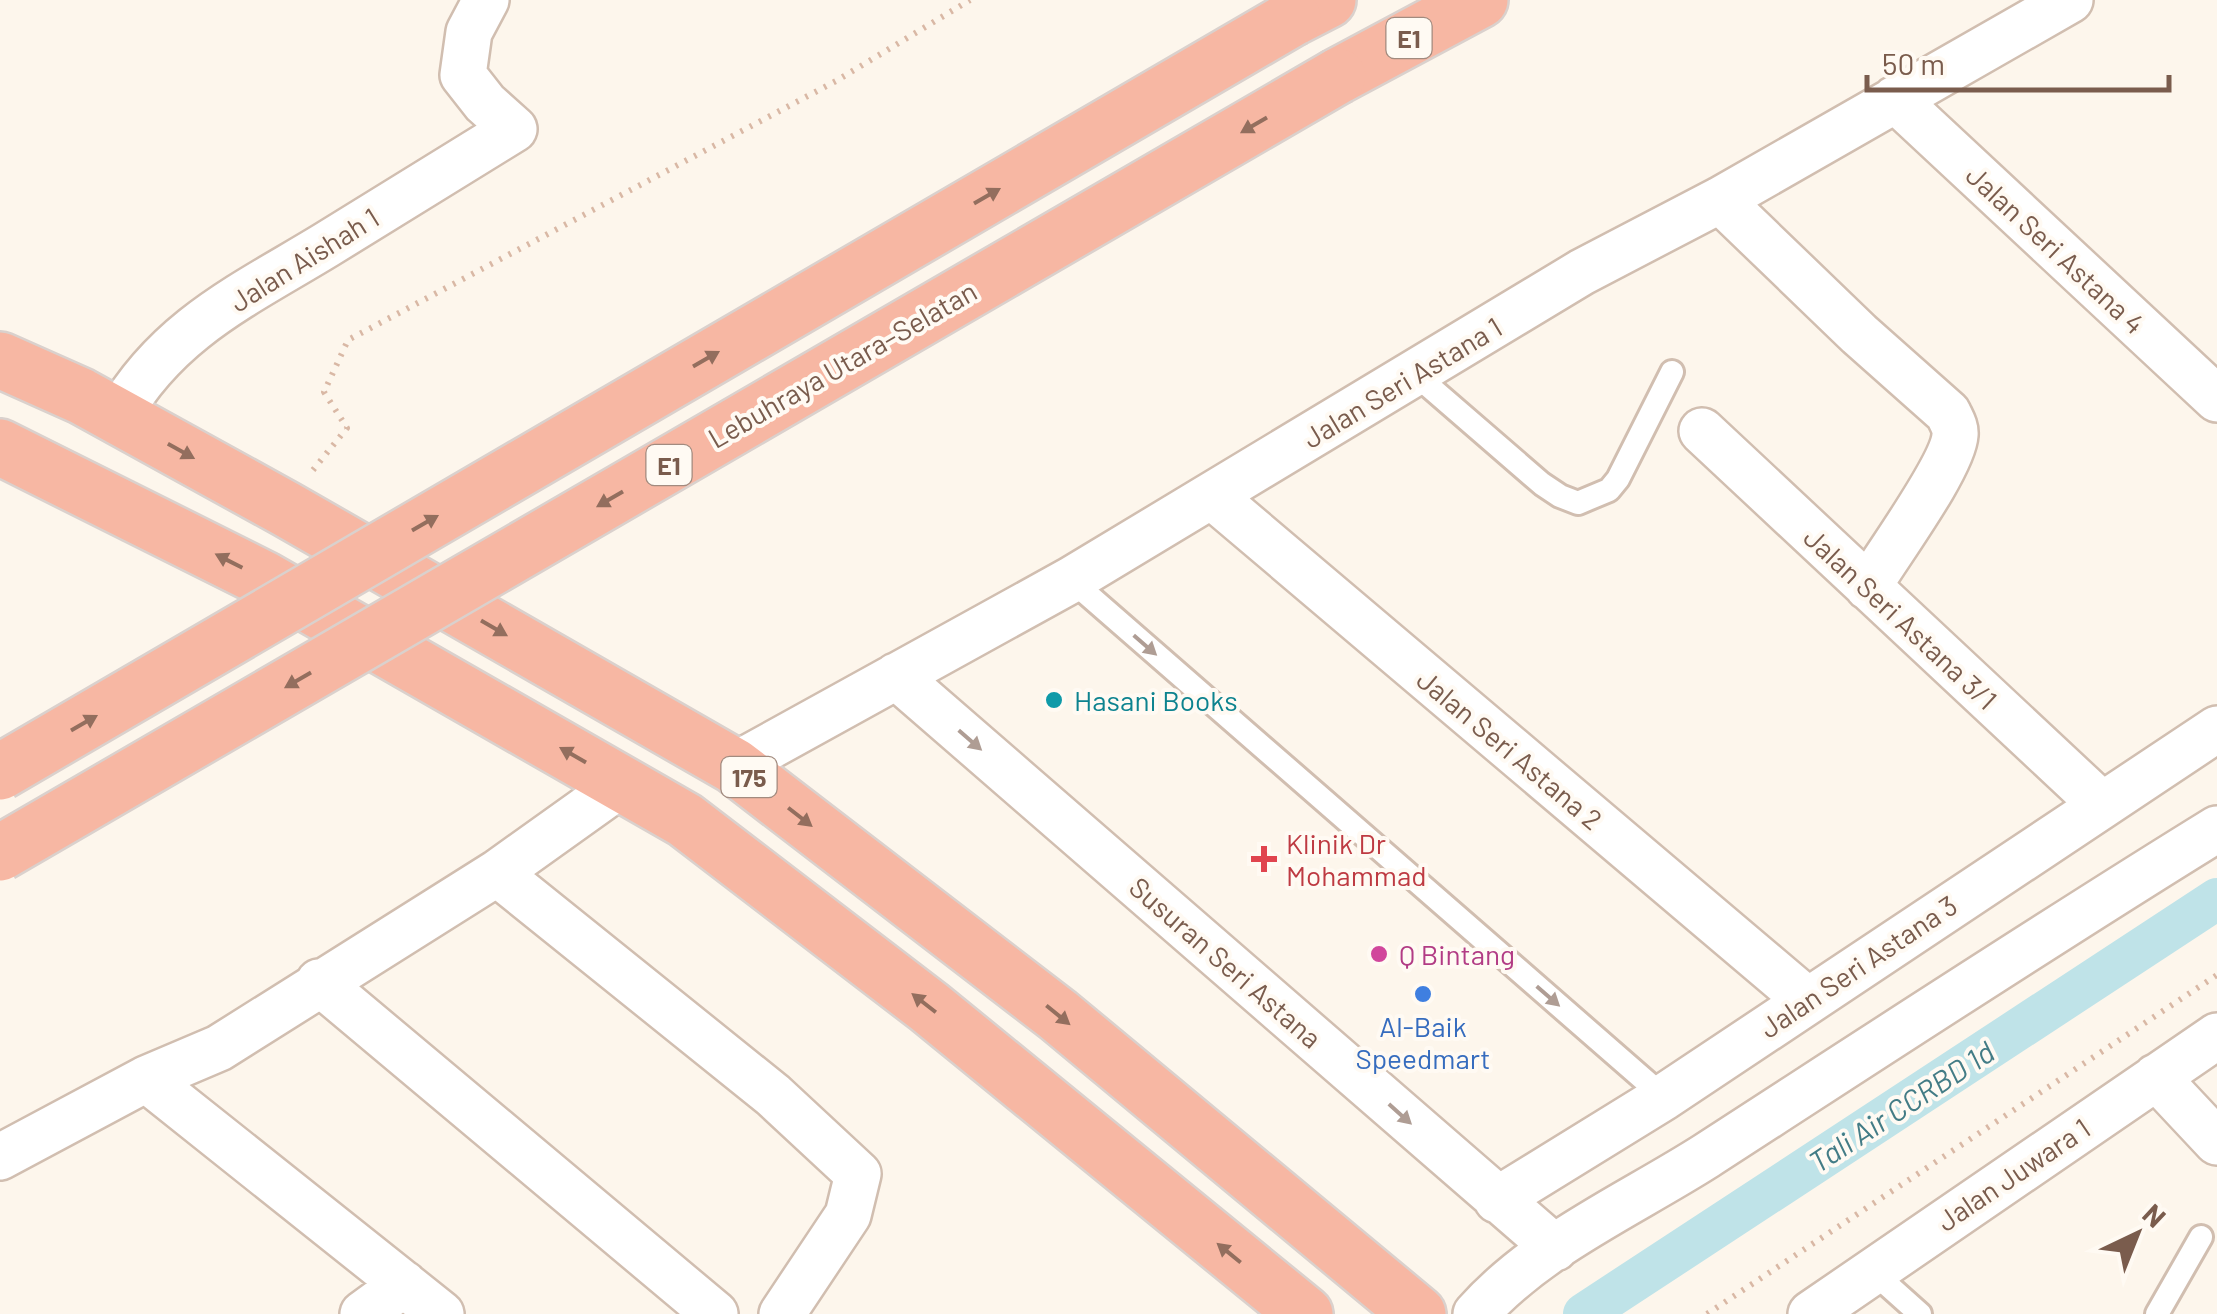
<svg xmlns="http://www.w3.org/2000/svg" width="2217" height="1314" viewBox="0 0 2217 1314" font-family="Barlow,sans-serif">
  <rect width="100%" height="100%" fill="#fdf6ec"/>
  <g fill="none" stroke-linecap="round" stroke-linejoin="round">
    <path stroke="#bfe3e8" stroke-width="42" d="M1584 1314 2217 899"/>
    <defs>
      <path id="lane" d="M1416 375 1542 484 1560 496 1578 503 1609 490 1618 479 1672 372
        M1071 580 1664 1097
        M1872 1271 1920 1314
        M2157 1314 2201 1237"/>
      <path id="street" d="M1895 99 2217 399
        M1720 200 1859 334 1948 413C1951 420 1956 427 1955 435 1953 466 1887 555 1868 587
        M118 416C168 329 244 295 326 245 389 206 452 167 514 129L485 103 463 75 469 32 486 0
        M1702 431 2101 804
        M1212 496 1808 1001
        M896 676 1555 1248
        M734 766 1071 580 1582 272 1720 200 2070 0
        M497 873 773 1095 858 1174 848 1215 782 1314
        M319 982 715 1314
        M2156 1077 2217 1142
        M146 1079 441 1314
        M0 1157 146 1079 219 1048 497 873 623 783
        M1497 1200 1664 1097 2217 729
        M363 1314 404 1284
        M1476 1314C1537 1245 1629 1205 1706 1156 1876 1046 2045 935 2217 829
        M1811 1314 2217 1036"/>
      <path id="highway" d="M1293 18 1328 0
        M1338 76 1480 0
        M0 360 81 396 286 509 734 766 1058 1015 1418 1314
        M0 447 264 579 685 820 929 1007 1305 1314"/>
    </defs>
    <use href="#lane" stroke="#d1beb0" stroke-width="28"/>
    <use href="#street" stroke="#d1beb0" stroke-width="50"/>
    <use href="#highway" stroke="#dad1cd" stroke-width="60"/>
    <path stroke="#d9b8a5" stroke-width="6" stroke-dasharray="2.5 8" stroke-linecap="butt" d="M313 470 347 428 324 392 348 340 836 81 970 0
      M1707 1314 2217 975"/>
    <use href="#lane" stroke="#fff" stroke-width="22"/>
    <use href="#street" stroke="#fff" stroke-width="45"/>
    <use href="#highway" stroke="#f7b7a3" stroke-width="55"/>
    <defs>
      <path id="highway-bridge" d="M0 772 1293 18
        M0 853 1338 76"/>
    </defs>
    <use href="#highway-bridge" stroke="#dad1cd" stroke-width="60" stroke-linecap="butt"/>
    <use href="#highway-bridge" stroke="#f7b7a3" stroke-width="55"/>
  </g>
  <defs><path id="oneway-solid" d="M-6-.8H1V-3.2L6.5 0L1 3.2V.8H-6Z" transform="scale(2.5)"/></defs>
  <g fill="#936e5e">
    <use href="#oneway-solid" transform="translate(1254 125) rotate(150)"/>
    <use href="#oneway-solid" transform="translate(987 196) rotate(-30)"/>
    <use href="#oneway-solid" transform="translate(706 359) rotate(-30)"/>
    <use href="#oneway-solid" transform="translate(181 451) rotate(29)"/>
    <use href="#oneway-solid" transform="translate(610 499) rotate(150)"/>
    <use href="#oneway-solid" transform="translate(425 523) rotate(-30)"/>
    <use href="#oneway-solid" transform="translate(229 561) rotate(-153)"/>
    <use href="#oneway-solid" transform="translate(494 628) rotate(30)"/>
    <use href="#oneway-solid" transform="translate(298 680) rotate(150)"/>
    <use href="#oneway-solid" transform="translate(84 723) rotate(-30)"/>
    <use href="#oneway-solid" transform="translate(573 755) rotate(-150)"/>
    <use href="#oneway-solid" transform="translate(800 817) rotate(38)"/>
    <use href="#oneway-solid" transform="translate(924 1003) rotate(-142)"/>
    <use href="#oneway-solid" transform="translate(1058 1015) rotate(39)"/>
    <use href="#oneway-solid" transform="translate(1229 1253) rotate(-141)"/>
  </g>
  <g fill="#af9d94">
    <use href="#oneway-solid" transform="translate(1145 645) rotate(41)"/>
    <use href="#oneway-solid" transform="translate(970 740) rotate(41)"/>
    <use href="#oneway-solid" transform="translate(1548 996) rotate(41)"/>
    <use href="#oneway-solid" transform="translate(1400 1114) rotate(42)"/>
  </g>
  <circle fill="#0f9aa8" stroke="#fffaf3" stroke-width="4" cx="1054" cy="700" r="10"/>
  <path fill="#e0444e" stroke="#fffaf3" stroke-width="4" d="M1259 844h10v10h10v10h-10v10h-10v-10h-10v-10h10z"/>
  <circle fill="#d1479c" stroke="#fffaf3" stroke-width="4" cx="1379" cy="954" r="10"/>
  <circle fill="#3f7fe0" stroke="#fffaf3" stroke-width="4" cx="1423" cy="994" r="10"/>
  <g text-anchor="middle" dominant-baseline="central" stroke-width="8" stroke-linejoin="round" paint-order="stroke">
    <g fill="#fffaf3" stroke="#a28b7f" stroke-width="2.5">
      <rect x="1386.5" y="18" width="45" height="40" rx="8"/>
      <rect x="646.5" y="445" width="45" height="40" rx="8"/>
      <rect x="721.5" y="757" width="55" height="40" rx="8"/>
    </g>
    <g font-size="25" font-weight="bold" fill="#7a5c4d">
      <text x="1409" y="38">E1</text>
      <text x="669" y="465">E1</text>
      <text x="749" y="777">175</text>
    </g>
    <g font-size="28" fill="#7a5c4d" stroke="#fffaf3">
      <text transform="translate(2056 249) rotate(43)">Jalan Seri Astana 4</text>
      <text transform="translate(304 259) rotate(-32)">Jalan Aishah 1</text>
      <text transform="translate(842 364) rotate(-30)">Lebuhraya Utara–Selatan</text>
      <text transform="translate(1402 382) rotate(-31)">Jalan Seri Astana 1</text>
      <text transform="translate(1901 618) rotate(43)">Jalan Seri Astana 3/1</text>
      <text transform="translate(1510 749) rotate(40)">Jalan Seri Astana 2</text>
      <text transform="translate(1226 962) rotate(41)">Susuran Seri Astana</text>
      <text transform="translate(1858 966) rotate(-34)">Jalan Seri Astana 3</text>
      <text transform="translate(2013 1174) rotate(-34)">Jalan Juwara 1</text>
    </g>
    <g font-size="28" fill="#0d838f" stroke="#fffaf3" text-anchor="start">
      <text x="1074" y="700">Hasani Books</text>
    </g>
    <g font-size="28" fill="#be3a42" stroke="#fffaf3" text-anchor="start">
      <text x="1286" y="843">Klinik Dr<tspan x="1286" dy="32">Mohammad</tspan></text>
    </g>
    <g font-size="28" fill="#b23c85" stroke="#fffaf3" text-anchor="start">
      <text x="1399" y="954">Q Bintang</text>
    </g>
    <g font-size="28" fill="#366cbe" stroke="#fffaf3">
      <text x="1423" y="1026">Al-Baik<tspan x="1423" dy="32">Speedmart</tspan></text>
    </g>
    <g font-size="30" font-style="italic" fill="#437c86" stroke="#fffaf3">
      <text transform="translate(1901 1106) rotate(-33)">Tali Air CCRBD 1d</text>
    </g>
  </g>
  <g transform="translate(2137 1234) rotate(43)" stroke="#fffaf3" stroke-width="8" paint-order="stroke">
  <path d="M0-8L18 38L0 25L-18 38Z" fill="#7a5c4d"/>
  <text y="-15" font-size="28" font-weight="bold" text-anchor="middle" fill="#7a5c4d">N</text>
  </g>
  <path d="M1867 75v15h302v-15" fill="none" stroke="#7a5c4d" stroke-width="5"/>
  <text x="1882" y="75" font-size="30" fill="#7a5c4d" stroke="#fffaf3" stroke-width="8" paint-order="stroke">50 m</text>
</svg>
